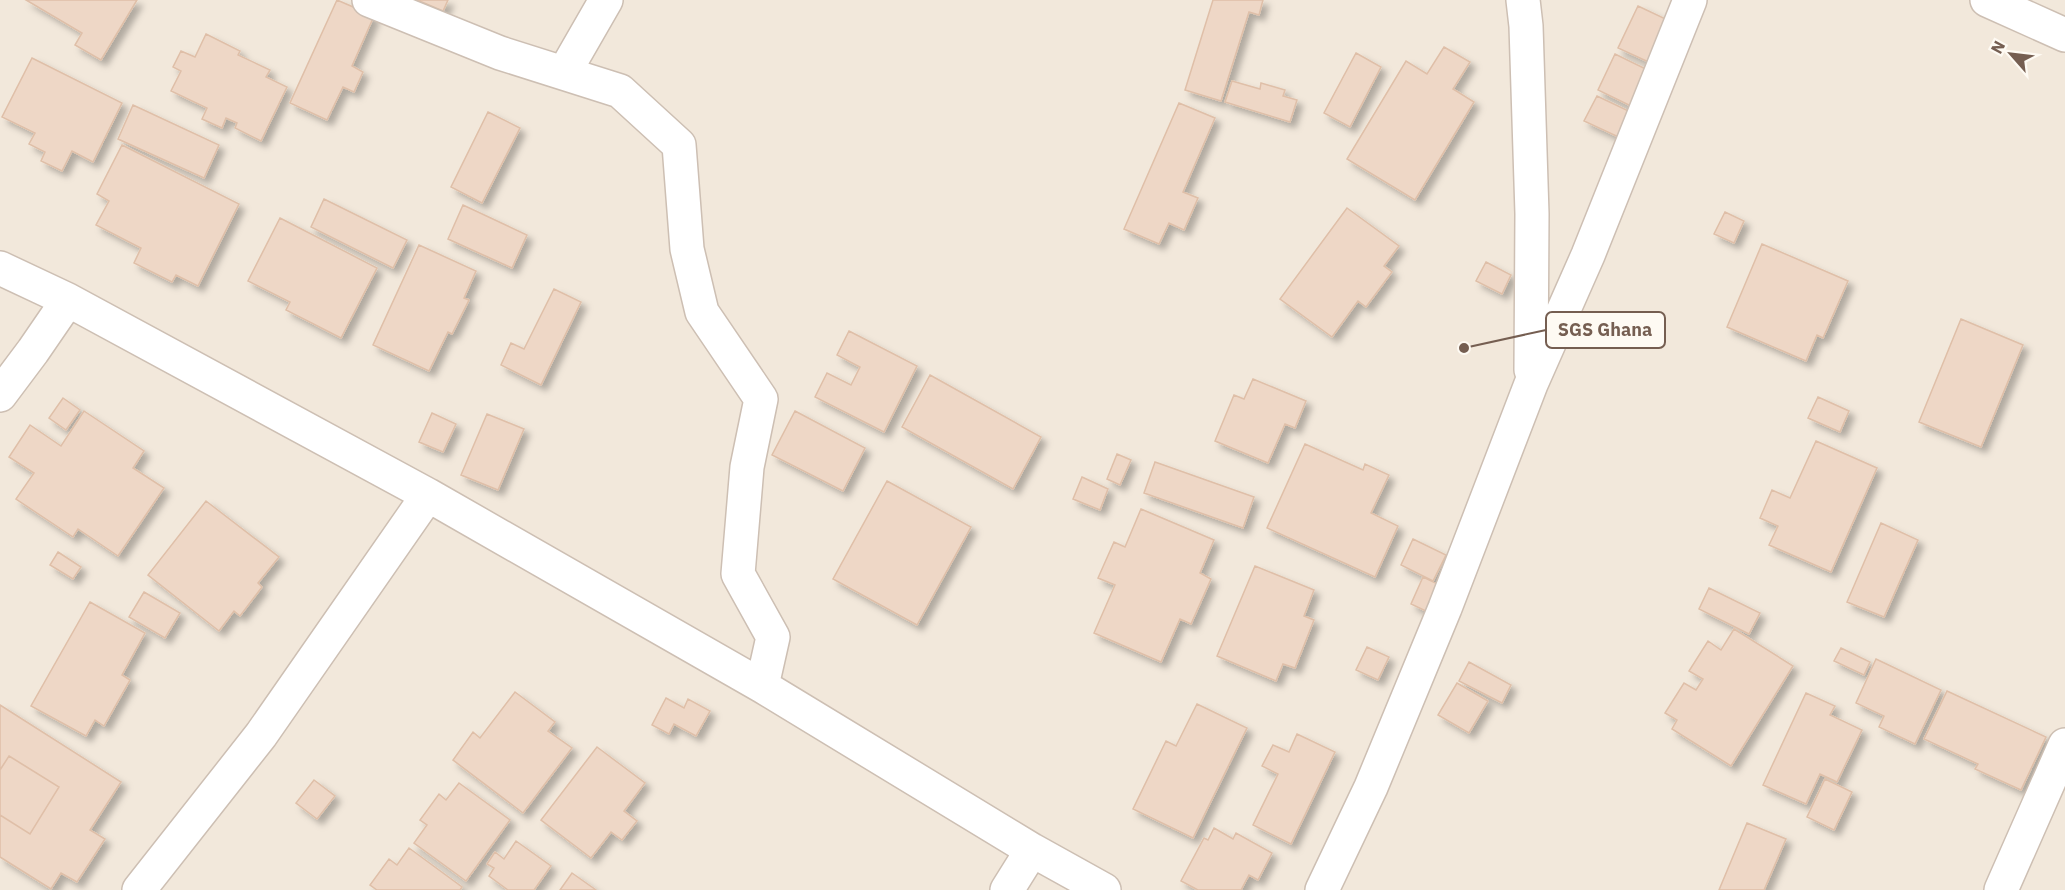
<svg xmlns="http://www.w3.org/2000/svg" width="2065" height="890" viewBox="0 0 2065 890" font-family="'IBM Plex Sans',sans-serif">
  <defs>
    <filter id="shadow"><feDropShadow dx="5.5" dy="5.5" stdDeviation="3" flood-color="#0004"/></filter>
  </defs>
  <rect width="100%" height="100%" fill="#fbf6ec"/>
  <path fill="#f2e8db" d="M0 0H2065V890H0Z"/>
  <path fill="#eed7c6" stroke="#dfbfa8" stroke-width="1.5" filter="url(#shadow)" d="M26 0H137L101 60 75 45 82 33Z
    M337 0 374 16 352 66 363 72 354 92 343 87 327 120 290 103Z
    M417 0H448L443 11Z
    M1213 0H1263L1259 15 1249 12 1221 101 1185 90Z
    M1638 6 1672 22 1653 64 1618 48Z
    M206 34 240 51 238 55 270 70 266 77 287 87 261 141 235 128 237 123 226 118 222 128 202 119 207 108 171 91 181 71 173 67 181 51 195 57Z
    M1444 47 1470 62 1453 89 1474 102 1415 200 1347 159 1406 61 1427 74Z
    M1356 53 1381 67 1350 127 1324 113Z
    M1615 54 1654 73 1637 109 1598 90Z
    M32 58 122 103 93 162 72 151 62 171 41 161 45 152 29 144 35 133 2 117Z
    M1232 81 1260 89 1261 83 1285 90 1283 96 1297 100 1290 122 1225 102Z
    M1597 96 1637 115 1625 140 1584 121Z
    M1179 103 1215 118 1183 192 1198 198 1184 230 1169 223 1159 244 1124 229Z
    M133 105 219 145 204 178 118 139Z
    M488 112 520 128 482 203 451 187Z
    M122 145 239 204 198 286 176 275 172 282 134 263 141 248 96 225 109 201 97 194Z
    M324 199 407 240 393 268 311 227Z
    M463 205 527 235 512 268 448 239Z
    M1347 208 1399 246 1384 266 1392 272 1366 307 1358 301 1332 337 1280 299Z
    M1725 212 1744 221 1734 243 1714 234Z
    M280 218 377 268 341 338 286 310 290 302 248 281Z
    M1762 244 1848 281 1823 338 1817 335 1806 361 1727 327Z
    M419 245 476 271 464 298 469 300 452 334 448 332 429 371 373 345Z
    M1486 262 1511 275 1502 294 1476 281Z
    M554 289 581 302 541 385 501 365 511 343 524 349Z
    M1961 319 2023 345 1981 447 1919 422Z
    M849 331 917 366 884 432 815 397 827 373 851 385 860 367 837 355Z
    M930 375 1041 437 1013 489 902 427Z
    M1253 379 1306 401 1295 428 1285 424 1268 463 1215 441 1234 395 1244 399Z
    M1818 397 1849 411 1840 432 1808 418Z
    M63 398 80 410 66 430 49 418Z
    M84 411 144 451 133 468 164 488 118 556 78 529 73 537 16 499 34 473 9 457 30 425 61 446Z
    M795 411 865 448 843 491 772 455Z
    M432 413 456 424 443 452 419 442Z
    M487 414 524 429 498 490 461 475Z
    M1816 441 1877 468 1831 572 1769 545 1778 526 1760 518 1772 490 1790 498Z
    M1305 444 1363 470 1365 464 1389 475 1371 513 1398 526 1375 577 1267 528Z
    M1117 454 1131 460 1120 485 1107 479Z
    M1155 462 1254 497 1243 528 1144 493Z
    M1082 477 1108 489 1100 510 1073 499Z
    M887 481 971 527 917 625 833 579Z
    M206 501 279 557 258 583 262 587 240 616 234 611 219 631 148 575Z
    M1141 509 1214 540 1200 573 1211 579 1191 624 1180 619 1161 662 1094 633 1115 585 1098 578 1114 542 1125 547Z
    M1881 523 1918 540 1884 617 1847 602Z
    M1413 539 1446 555 1433 581 1401 565Z
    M58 552 81 567 73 579 50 565Z
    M1255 566 1314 590 1304 616 1314 620 1295 668 1283 664 1276 681 1217 656Z
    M1423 577 1442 586 1430 613 1411 604Z
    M1709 588 1760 613 1749 634 1699 609Z
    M144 592 180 613 165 638 129 617Z
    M90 602 145 633 122 675 130 680 104 726 95 720 86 736 31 706Z
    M1734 629 1793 666 1731 766 1672 729 1677 720 1665 713 1684 683 1696 690 1703 679 1689 671 1708 641 1721 650Z
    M1367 647 1389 657 1378 680 1356 670Z
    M1841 648 1870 662 1864 675 1834 661Z
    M1876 659 1941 690 1915 744 1879 727 1884 716 1856 703Z
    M1469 662 1511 685 1502 703 1459 681Z
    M1457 683 1488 701 1469 733 1438 715Z
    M1947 691 2046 737 2021 790 1975 769 1978 764 1924 739Z
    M515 692 555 722 548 731 572 748 523 813 453 760 473 732 480 738Z
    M1806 693 1835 706 1830 715 1862 730 1837 782 1820 774 1806 804 1763 785Z
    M666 698 684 708 688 699 710 711 696 736 674 724 669 734 652 725Z
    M1197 704 1247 728 1193 838 1133 809 1166 741 1176 746Z
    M0 705 121 782 90 830 105 839 77 882 61 873 51 889 0 857V815L30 834 59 787 9 756 0 770Z
    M1297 734 1335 752 1291 844 1253 825 1278 774 1262 766 1273 745 1289 752Z
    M597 747 645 783 624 811 637 821 622 840 611 832 591 858 541 820Z
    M9 756 59 787 30 834 0 815V770Z
    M1825 779 1852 792 1834 830 1807 817Z
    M314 780 335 796 317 819 296 803Z
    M459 783 510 820 466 881 414 843 427 825 420 820 439 794 446 800Z
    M1747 823 1786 839 1764 890H1719Z
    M1214 828 1233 839 1236 833 1272 853 1258 880 1249 875 1241 890H1198L1181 881 1204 838 1208 840Z
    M516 841 551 866 534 890H508L489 876 494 868 487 864 495 852 504 859Z
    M409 848 462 887 460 890H377L370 885 389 859 397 865Z
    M572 873 596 890H560Z"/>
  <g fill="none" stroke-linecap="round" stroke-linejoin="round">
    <defs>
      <path id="minor" d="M369 0 500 53 620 91 679 145 687 249 702 312 761 399 747 467 738 574 773 637 762 686
        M1523 0 1526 26 1532 214 1531 370
        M1987 0 2065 35
        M564 73 606 0
        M0 268 68 300 428 495 762 686 1032 850 1104 890
        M0 395 33 351 68 300
        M139 890 261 735 428 495
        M1007 890 1032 850
        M1322 890 1371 787 1445 608 1531 384 1588 255 1690 0
        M2001 890 2065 745"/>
    </defs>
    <use href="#minor" stroke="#cdbfb3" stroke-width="36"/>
    <use href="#minor" stroke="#fff" stroke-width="33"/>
  </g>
  <path fill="none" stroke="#755e51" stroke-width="2" d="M1464 348L1546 330"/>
  <circle fill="#755e51" stroke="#fefaf3" stroke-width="2" cx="1464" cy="348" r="6"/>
  <rect fill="#fefaf3" stroke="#755e51" stroke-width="2" x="1546" y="312" width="119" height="36" rx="6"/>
  <g font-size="18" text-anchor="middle" font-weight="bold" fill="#755e51">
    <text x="1605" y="336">SGS Ghana</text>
  </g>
  <g transform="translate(2011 54) rotate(298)" stroke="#fefaf3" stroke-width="4.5" paint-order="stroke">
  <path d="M0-4.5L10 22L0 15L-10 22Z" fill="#755e51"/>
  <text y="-9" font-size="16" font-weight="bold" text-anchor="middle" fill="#755e51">N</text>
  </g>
</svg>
